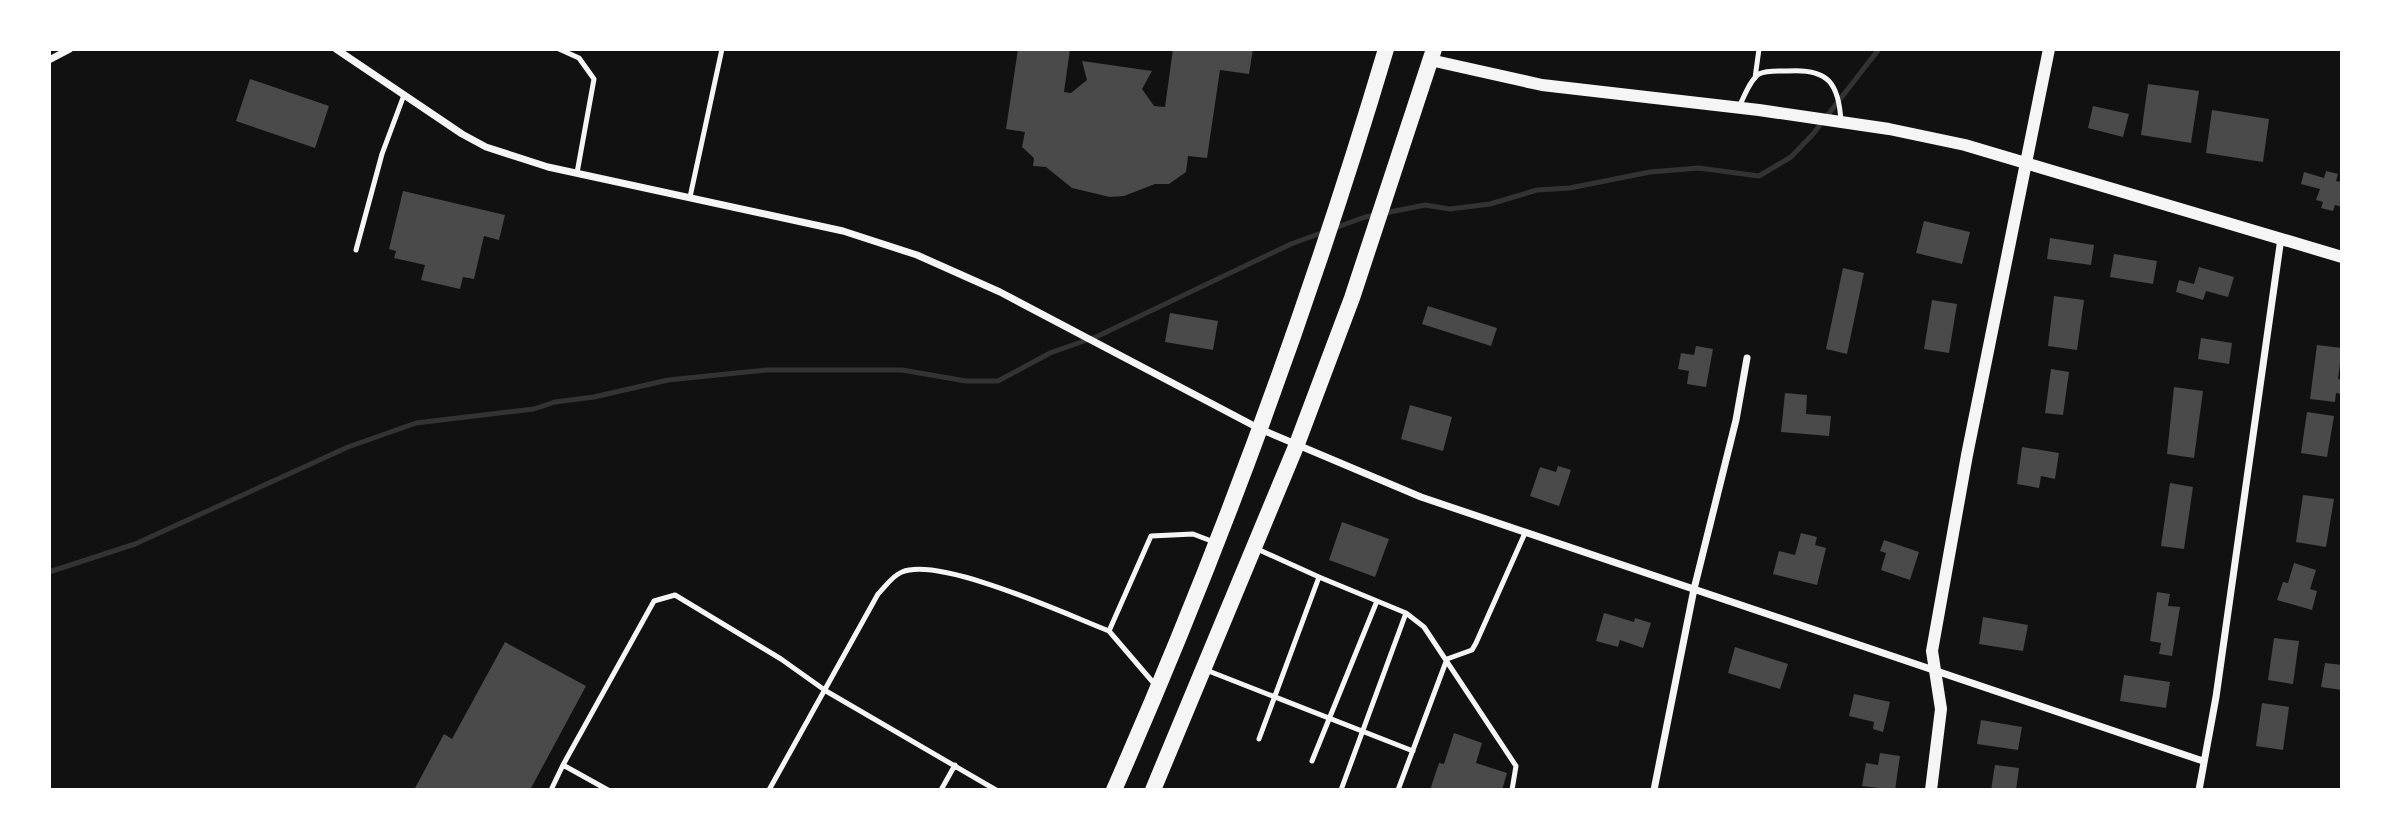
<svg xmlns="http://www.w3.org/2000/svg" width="2391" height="839" viewBox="0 0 2391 839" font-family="'Golos Text',sans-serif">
  <rect width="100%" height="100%" fill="#111"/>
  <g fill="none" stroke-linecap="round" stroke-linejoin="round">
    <path stroke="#333" stroke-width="5" d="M49 572 135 544 348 447 416 423 534 409 555 402 594 397 668 380 766 370H902L966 381H998L1050 353 1098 336 1291 244 1365 217 1425 205 1450 209 1490 204 1537 190 1570 188 1650 172 1699 168 1759 176 1791 157 1813 134 1879 49"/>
  </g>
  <path fill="#4a4a4a" d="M1018 49H1070L1064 92 1071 93 1087 80 1082 61 1152 71 1142 89 1154 106 1165 107 1173 49H1253L1249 74 1220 70 1207 158 1188 156 1186 172 1169 184H1155L1124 196 1110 197 1072 188 1046 167 1033 166 1034 158 1022 147 1025 132 1006 129Z
    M250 79 329 106 315 148 236 121Z
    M2148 84 2199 91 2191 143 2141 135Z
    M2093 106 2129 114 2123 137 2088 128Z
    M2212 110 2269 119 2263 162 2206 153Z
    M2326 171 2338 174 2336 181 2342 182V207L2335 205 2333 211 2321 208 2323 202 2316 200 2320 189 2301 184 2304 172 2324 178Z
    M403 191 505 215 499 240 484 236 474 279 463 277 460 289 421 280 425 265 394 258 396 251 389 249Z
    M1924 221 1970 232 1962 264 1916 253Z
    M2050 238 2094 245 2091 265 2047 259Z
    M2114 254 2157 261 2153 284 2110 277Z
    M2199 267 2234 277 2228 297 2206 291 2203 300 2176 292 2179 280 2194 284Z
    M1843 268 1864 273 1847 354 1826 349Z
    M2054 296 2084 300 2077 350 2048 346Z
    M1932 300 1957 304 1949 353 1924 349Z
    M1428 306 1497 328 1491 346 1422 324Z
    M1170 313 1218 321 1213 350 1165 342Z
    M2201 338 2232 343 2229 364 2198 359Z
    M2317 345 2342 348 2338 379 2342 380V394L2336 393 2335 402 2310 399Z
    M1696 346 1713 349 1706 387 1687 384 1689 371 1678 369 1681 353 1694 355Z
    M2051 369 2069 372 2063 415 2045 413Z
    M2174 387 2203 391 2194 458 2167 454Z
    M1785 393 1807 395 1806 414 1831 416 1829 436 1781 432Z
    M1410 405 1452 417 1443 451 1401 439Z
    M2307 412 2334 416 2327 457 2301 453Z
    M2022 447 2059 453 2055 479 2041 476 2039 488 2017 484Z
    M1558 466 1571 470 1559 506 1530 496 1540 467 1556 472Z
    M2170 483 2193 487 2184 549 2161 546Z
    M2303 495 2334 499 2326 547 2296 542Z
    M1342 522 1389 539 1375 577 1329 560Z
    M1801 533 1817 537 1815 545 1826 548 1817 585 1773 574 1779 551 1795 555Z
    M1884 540 1919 552 1910 580 1881 570 1886 553 1880 551Z
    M2294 563 2316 570 2310 589 2317 591 2312 610 2277 600 2283 582 2288 583Z
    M2157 592 2170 594 2168 606 2180 607 2172 656 2159 654 2161 643 2150 641Z
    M1604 613 1634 622 1635 618 1651 623 1643 648 1620 640 1618 647 1596 641Z
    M1983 617 2028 625 2023 651 1979 644Z
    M2274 638 2299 641 2293 684 2268 680Z
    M505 642 586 686 530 790H414L444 734 452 739Z
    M1735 647 1788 664 1780 689 1728 673Z
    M2325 663 2342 665V690L2321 687Z
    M2124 675 2170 682 2166 708 2120 701Z
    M1854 694 1890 702 1883 732 1873 729 1874 722 1849 716Z
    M2262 703 2289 707 2283 750 2256 746Z
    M1981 720 2022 727 2018 750 1977 744Z
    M1454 733 1482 743 1476 763 1507 773 1502 790H1430L1439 763 1444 764Z
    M1880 753 1900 756 1895 790 1862 786 1866 763 1878 765Z
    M1995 765 2019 768 2016 790H1991Z"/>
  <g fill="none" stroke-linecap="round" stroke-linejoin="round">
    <path stroke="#f5f5f5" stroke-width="5" d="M559 49 579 58 594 79 577 173
      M1755 78 1759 49
      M1739 107C1744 97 1750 80 1759 74 1766 70 1778 71 1787 71 1828 68 1839 83 1841 122
      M690 197 722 49
      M356 250 382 154 404 95
      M1255 548 1319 577
      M1206 670 1413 751
      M1157 687 1109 631 1151 536 1193 534 1214 542
      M1259 739 1319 577 1406 613 1424 627 1516 766 1512 790
      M1312 761 1377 601
      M563 765 654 601 675 595 781 659 826 691 996 790
      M551 790 563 765 608 790
      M769 790 878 594C885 587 893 575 902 572 940 556 1068 615 1109 631
      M941 790 955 765
      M1341 790 1406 613
      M1398 790 1447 659 1472 650 1476 643 1525 533"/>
    <path stroke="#f5f5f5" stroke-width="7" d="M336 49 462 134 486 147 548 167 843 231 917 255 1000 292 1260 429 1421 497 2203 761
      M49 60 70 49
      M1654 790 1694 589 1736 420 1747 358
      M2199 790 2216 697 2281 238"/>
    <path stroke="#f5f5f5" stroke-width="12" d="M1430 60 1542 85 1759 110 1889 129 1965 145 2342 257
      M1931 790 1941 709 1932 651 1967 455 2049 49"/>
    <path stroke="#f5f5f5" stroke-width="16" d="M1114 790C1220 549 1311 301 1386 49
      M1153 790 1297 444 1352 298 1434 49"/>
  </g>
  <rect width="2391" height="839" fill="none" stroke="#ffffff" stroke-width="102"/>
</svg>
